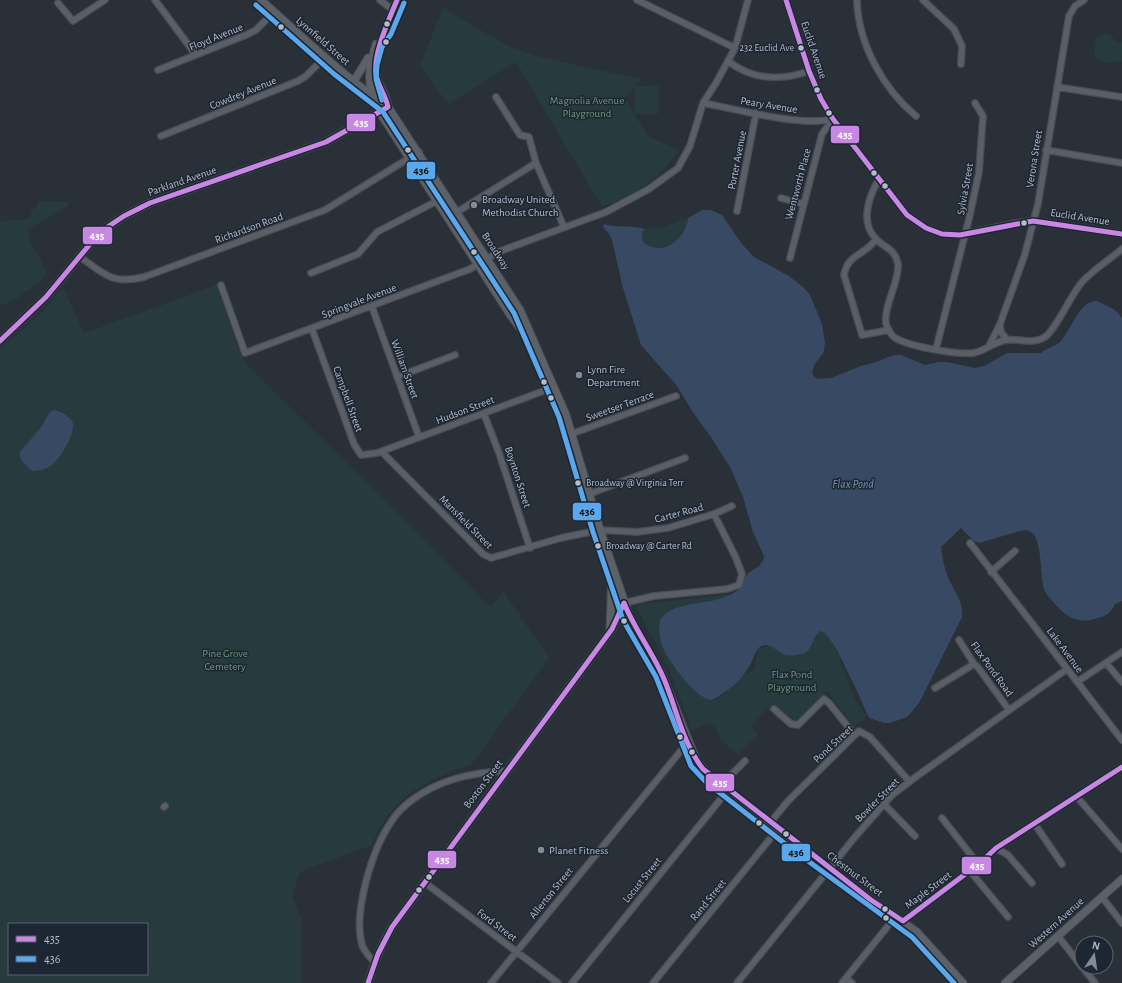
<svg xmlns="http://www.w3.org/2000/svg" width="1122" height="983" viewBox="0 0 1122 983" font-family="'Alegreya Sans',sans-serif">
  <rect width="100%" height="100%" fill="#2a3038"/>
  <path fill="#273a3e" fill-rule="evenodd" d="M443 8 508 46 540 57 641 79 635 86H659L658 114H634L649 137 679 150C660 179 634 195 602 207L516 62 448 104 420 65ZM635 86 634 113 624 98Z
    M1106 33 1111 35 1116 42H1122V61L1103 63 1096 58C1092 50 1095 34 1106 33Z
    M39 201 69 202 67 207 28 229 30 241 47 272 42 277V280L30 290 21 293 17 299 0 306V221L28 219 31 216 30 212 35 208Z
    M688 218C687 236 672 248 654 249L642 240V233L645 229 659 228Z
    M217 285 237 346 247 365 401 516 490 607 503 591 549 658 471 765C425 778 390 800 372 845L302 871 297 879 293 897 301 919V983H0V349L37 317 63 287 84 333ZM9 924H147V974H9Z
    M732 594 712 700H717L741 677 754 670 758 648 812 638 824 627C828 634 833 641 836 648 844 668 851 702 867 715L855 727 827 691 795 722 775 705 770 712 766 709 751 727 758 734 738 755 720 739 717 729 710 723 692 730 668 667 636 607 640 604Z"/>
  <path fill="#384963" d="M702 210H711L722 215 742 244 754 257 789 276 803 287 810 295 822 324 825 342 824 352 814 365 812 374 817 379 831 378 861 366 873 363 894 355H901L925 365 939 362H947L975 368 984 366 1007 353H1041C1047 347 1056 347 1061 341 1072 328 1080 299 1098 301 1103 305 1106 305 1111 308 1116 310 1119 314 1122 318V601L1115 604C1110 615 1105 616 1094 619 1077 624 1065 616 1054 603 1050 598 1044 593 1043 585 1040 568 1042 550 1034 534L1026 530 1020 531 979 543 974 541 961 528 941 547C942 558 945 571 950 582 957 595 963 602 962 617L919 703 907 717 890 723H884L870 718 867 714 859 695 836 648 826 634 821 631C812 635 814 650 802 654 796 655 788 657 783 654 775 650 770 642 761 646 754 651 754 659 750 665 743 679 726 693 712 700 696 700 664 656 661 642 659 635 659 627 660 620 675 597 716 609 739 589 744 586 743 579 746 576 752 568 763 568 764 556L753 532 743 497 731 469 711 437 692 411 677 386 641 345 623 288 612 240 609 234 603 227 604 224C617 228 631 225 645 229L642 233V240C659 260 687 239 688 218Z
    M54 410C61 412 68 415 72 421 78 430 60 459 53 464 47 469 39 471 32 471L22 461 19 453 39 430 50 412Z"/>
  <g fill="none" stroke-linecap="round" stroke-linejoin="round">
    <defs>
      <path id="minor" d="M155 0 196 55
        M380 0 393 10
        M637 0 735 48
        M786 0 809 71 821 99 833 119 907 215 926 228 942 234 960 235 1016 223 1033 221 1122 234
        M857 0C858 43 883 89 916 116
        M923 0 954 29 962 46 961 64
        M58 3 73 21 105 0
        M728 61C752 80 781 81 809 71
        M158 70 246 35 256 30 274 12
        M1057 87 1122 97
        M496 97 520 135 529 137 536 163 564 227
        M703 103C736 109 801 127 832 119
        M161 136 298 81 306 76 325 57
        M1046 150 1122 163
        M879 179C869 196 860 221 875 238 884 248 895 248 898 264 900 280 883 307 886 324 887 327 891 335 894 337 906 346 957 355 973 353 985 351 994 342 1006 340 1019 338 1033 345 1045 337 1057 328 1070 296 1082 282 1094 269 1109 260 1122 249
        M781 198 803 204
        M737 211 756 113
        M457 212 536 163
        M876 239C865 256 848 253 844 275L862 335 889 330
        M79 256C104 274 112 285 144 277L325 210 419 152
        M790 258 822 134 833 119
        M311 273 358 254 377 232 437 201
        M221 285 245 353 470 269 498 252 606 212 649 189 678 168 690 146 703 103 716 83 735 48 748 0
        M372 307 419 437
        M1000 324 1001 332 1007 340
        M312 329 354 444 361 455 377 453 554 387
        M989 346 1000 324 1025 254 1038 204 1069 16 1075 6 1084 0
        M936 349 969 219 979 172 983 116 975 103
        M397 377 455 355
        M484 414 499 453 530 548
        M571 434 676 396
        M382 452 483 554 491 558 561 538 600 530 637 532 668 528 714 514 736 558 742 574 739 585 727 589 654 596 624 603
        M589 494 685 458
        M714 514 732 506
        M970 543 1122 740
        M991 572 1015 551
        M959 640 974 664 977 666 1009 710
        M1106 663 1122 682
        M1077 682 1122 652
        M935 688 974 664
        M774 709 791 724 798 725 824 699 829 703 854 734
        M721 785 745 761
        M1077 797 1122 849
        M884 804 915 836
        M164 807 165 806
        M942 818 978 864
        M770 823 788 801 859 731 870 737 909 781
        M1034 823 1062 864
        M996 848 1008 855 1032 883
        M970 871 1008 917
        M424 882 558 983
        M1102 897 1122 923
        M903 921 980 863 996 848 1122 767
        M1058 936 1082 967
        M374 962C370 957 364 951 362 945 353 912 372 850 391 822 396 814 404 806 412 800 440 779 473 772 507 771
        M1082 967 1095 983
        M846 978 852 983
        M491 983 688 742
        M572 983 728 790
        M653 983 778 829
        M737 983 855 837 892 795 917 776 1067 669
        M842 983 896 916"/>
      <path id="major" d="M261 0C302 37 342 75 388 107L520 310 566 415 600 530 630 618 662 674 697 762 710 776 797 844 871 900 917 932 963 983
        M376 44C367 74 367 83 379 111L511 316 531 342
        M354 81 368 58
        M388 107C386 92 378 86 376 75 373 60 391 15 397 0
        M0 341 46 297 100 232 124 216 150 203 326 142 388 107
        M610 630 612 572
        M368 983C374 963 381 945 392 927L612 629 624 603
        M1005 983 1122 879"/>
    </defs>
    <use href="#minor" stroke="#484c53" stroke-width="8"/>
    <use href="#major" stroke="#484c55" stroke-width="9"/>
    <use href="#minor" stroke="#5a5e66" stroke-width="5.5"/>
    <use href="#major" stroke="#5c6168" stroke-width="7"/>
    <defs>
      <path id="bus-1" d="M786 0 809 71 821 99 833 119 907 215 926 228 942 234 960 235 1033 221 1122 234
        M0 341 46 297 100 232 124 216 150 203 326 142 388 107C386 96 378 86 376 75 373 53 389 20 397 0
        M624 603C635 630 653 653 664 679 677 710 682 742 703 769L871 900 903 921 980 863 996 848 1122 767
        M368 983 378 954 392 927 612 629 624 603"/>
      <path id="bus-2" d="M256 5 334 74 383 112 514 313 559 417 593 532 623 620 656 677 691 766 706 782 793 850 912 937 954 983
        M382 100 376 79 377 65 382 47 391 34 404 3"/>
    </defs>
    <use href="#bus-1" stroke="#1d2633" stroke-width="8"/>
    <use href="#bus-2" stroke="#1d2633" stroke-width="8"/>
    <use href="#bus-1" stroke="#c787e3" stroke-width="5"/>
    <use href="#bus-2" stroke="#5aa8eb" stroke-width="5"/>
  </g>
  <g fill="#b4bcc9" stroke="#1d2633" stroke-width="1.5">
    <circle cx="387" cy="24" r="3.5"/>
    <circle cx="281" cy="27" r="3.5"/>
    <circle cx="386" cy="42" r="3.5"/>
    <circle cx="801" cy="48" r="3.5"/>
    <circle cx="817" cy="90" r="3.5"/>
    <circle cx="829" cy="113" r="3.5"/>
    <circle cx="408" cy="150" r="3.5"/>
    <circle cx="874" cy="173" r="3.5"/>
    <circle cx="885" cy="186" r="3.5"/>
    <circle cx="1024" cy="223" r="3.5"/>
    <circle cx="474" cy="252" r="3.5"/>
    <circle cx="544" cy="382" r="3.5"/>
    <circle cx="551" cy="398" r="3.5"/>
    <circle cx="578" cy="483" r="3.5"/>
    <circle cx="598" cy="546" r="3.5"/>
    <circle cx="624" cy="621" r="3.5"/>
    <circle cx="680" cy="737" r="3.5"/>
    <circle cx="692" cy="752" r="3.5"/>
    <circle cx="759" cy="823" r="3.5"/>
    <circle cx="786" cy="834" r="3.5"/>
    <circle cx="429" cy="877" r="3.5"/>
    <circle cx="419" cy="890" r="3.5"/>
    <circle cx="885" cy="909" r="3.5"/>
    <circle cx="886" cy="918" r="3.5"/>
  </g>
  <g fill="#848b96" stroke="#1d2633" stroke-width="1.5">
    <circle cx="474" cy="205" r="4"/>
    <circle cx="579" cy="375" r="4"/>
    <circle cx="541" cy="850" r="4"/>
  </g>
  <g text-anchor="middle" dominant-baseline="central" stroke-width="3" stroke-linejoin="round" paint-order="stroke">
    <g font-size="10" fill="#b4bcc9" stroke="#1d2633" text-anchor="start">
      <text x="794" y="48" text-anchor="end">232 Euclid Ave</text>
      <text x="586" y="483">Broadway @ Virginia Terr</text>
      <text x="606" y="546">Broadway @ Carter Rd</text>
    </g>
    <g font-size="11" fill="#b4bcc9" stroke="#1d2633">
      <text transform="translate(216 37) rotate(-22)">Floyd Avenue</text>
      <text transform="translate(323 41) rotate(41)">Lynnfield Street</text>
      <text transform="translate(814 50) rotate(71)">Euclid Avenue</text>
      <text transform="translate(243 93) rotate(-22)">Cowdrey Avenue</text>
      <text transform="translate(769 105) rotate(9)">Peary Avenue</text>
      <text transform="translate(1034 159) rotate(-81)">Verona Street</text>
      <text transform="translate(737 160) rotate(-79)">Porter Avenue</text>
      <text transform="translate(182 181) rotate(-19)">Parkland Avenue</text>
      <text transform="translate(798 184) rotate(-75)">Wentworth Place</text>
      <text transform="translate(965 189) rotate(-80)">Sylvia Street</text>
      <text transform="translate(1080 217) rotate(9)">Euclid Avenue</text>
      <text transform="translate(249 228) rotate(-20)">Richardson Road</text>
      <text transform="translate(496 251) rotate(57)">Broadway</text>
      <text transform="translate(359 301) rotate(-21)">Springvale Avenue</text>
      <text transform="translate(405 369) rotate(70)">William Street</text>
      <text transform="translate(348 399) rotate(70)">Campbell Street</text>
      <text transform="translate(620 406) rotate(-20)">Sweetser Terrace</text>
      <text transform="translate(465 410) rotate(-21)">Hudson Street</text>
      <text transform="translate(518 477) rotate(72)">Boynton Street</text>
      <text transform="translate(679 513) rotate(-15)">Carter Road</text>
      <text transform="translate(466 522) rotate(45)">Mansfield Street</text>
      <text transform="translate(1065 650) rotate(53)">Lake Avenue</text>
      <text transform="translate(992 669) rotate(54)">Flax Pond Road</text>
      <text transform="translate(833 744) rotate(-43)">Pond Street</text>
      <text transform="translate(483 784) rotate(-53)">Boston Street</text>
      <text transform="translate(877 800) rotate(-45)">Bowler Street</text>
      <text transform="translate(855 874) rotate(37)">Chestnut Street</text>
      <text transform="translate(642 880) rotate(-51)">Locust Street</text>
      <text transform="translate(928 890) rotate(-37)">Maple Street</text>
      <text transform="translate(551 893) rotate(-51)">Allerton Street</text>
      <text transform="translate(708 900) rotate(-51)">Rand Street</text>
      <text transform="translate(1056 923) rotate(-42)">Western Avenue</text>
      <text transform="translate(497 925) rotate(37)">Ford Street</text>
    </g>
    <g font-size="11" fill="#6b9a76" stroke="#1d2633">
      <text x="587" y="100">Magnolia Avenue<tspan x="587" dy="13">Playground</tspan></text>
      <text x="225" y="653">Pine Grove<tspan x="225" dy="13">Cemetery</tspan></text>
      <text x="792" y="674">Flax Pond<tspan x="792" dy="13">Playground</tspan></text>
    </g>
    <g font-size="11" fill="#b4bcc9" stroke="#1d2633" text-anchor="start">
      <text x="482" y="199">Broadway United<tspan x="482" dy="13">Methodist Church</tspan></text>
      <text x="587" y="369">Lynn Fire<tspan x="587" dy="13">Department</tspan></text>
      <text x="549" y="850">Planet Fitness</text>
    </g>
    <g font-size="12" font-style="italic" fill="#7c92b1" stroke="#1d2633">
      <text x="853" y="484">Flax Pond</text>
    </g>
  </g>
  <g stroke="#1d2633" stroke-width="1.5">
    <rect x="346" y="113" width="30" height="19" rx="4" fill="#c787e3"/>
    <rect x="830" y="125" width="30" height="19" rx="4" fill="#c787e3"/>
    <rect x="406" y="161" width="30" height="19" rx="4" fill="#5aa8eb"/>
    <rect x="82" y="226" width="31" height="19" rx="4" fill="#c787e3"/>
    <rect x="572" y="502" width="30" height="19" rx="4" fill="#5aa8eb"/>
    <rect x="705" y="773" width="30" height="19" rx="4" fill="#c787e3"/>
    <rect x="781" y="843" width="30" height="19" rx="4" fill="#5aa8eb"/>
    <rect x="427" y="850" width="30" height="19" rx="4" fill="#c787e3"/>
    <rect x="961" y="856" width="31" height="19" rx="4" fill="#c787e3"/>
  </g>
  <g font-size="11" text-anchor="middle" font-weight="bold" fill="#fff">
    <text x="361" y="126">435</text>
    <text x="845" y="138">435</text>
    <text x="97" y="239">435</text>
    <text x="720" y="786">435</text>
    <text x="442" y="863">435</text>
    <text x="977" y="869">435</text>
  </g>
  <g font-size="11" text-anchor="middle" font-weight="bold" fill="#111">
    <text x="421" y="174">436</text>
    <text x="587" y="515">436</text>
    <text x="796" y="856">436</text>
  </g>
  <rect x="8" y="923" width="140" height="52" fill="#1d2633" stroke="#59626f"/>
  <rect x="16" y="936" width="20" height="6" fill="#c787e3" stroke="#59626f"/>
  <text x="44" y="943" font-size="12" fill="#b4bcc9">435</text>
  <rect x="16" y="956" width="20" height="6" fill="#5aa8eb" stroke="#59626f"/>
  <text x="44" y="963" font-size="12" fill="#b4bcc9">436</text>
  <g transform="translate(1094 955) rotate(13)"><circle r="19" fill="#1d2633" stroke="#59626f"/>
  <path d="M0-3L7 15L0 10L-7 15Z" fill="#848b96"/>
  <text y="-6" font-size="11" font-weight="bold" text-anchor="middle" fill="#b4bcc9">N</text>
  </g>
</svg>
